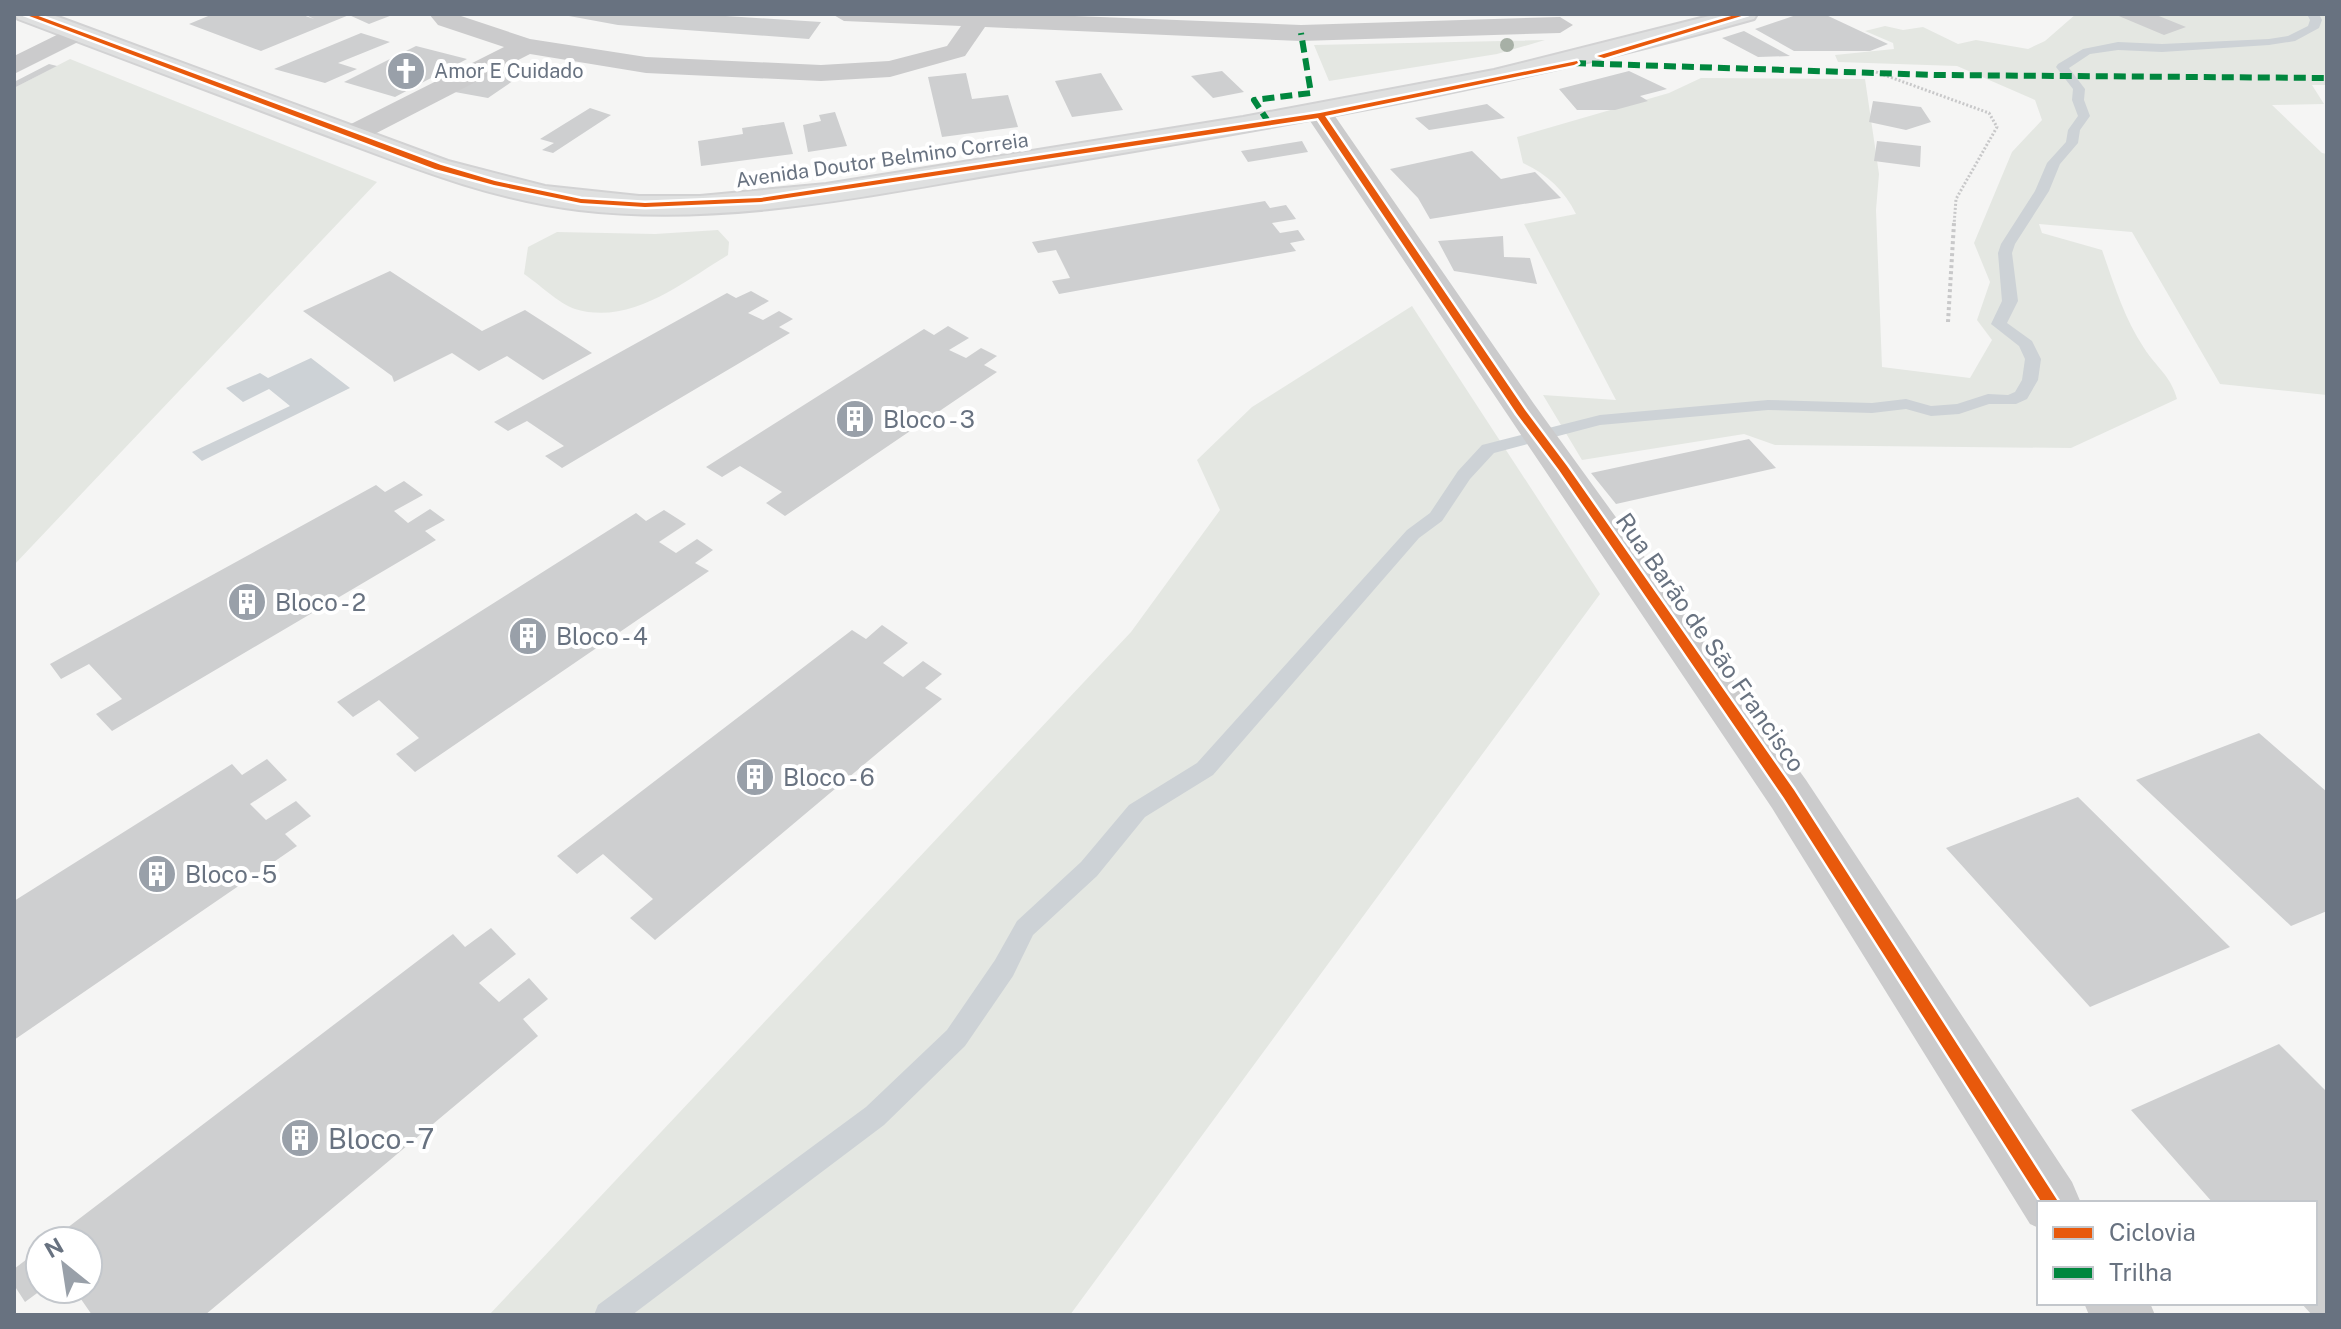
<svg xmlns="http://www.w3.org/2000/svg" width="2341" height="1329" viewBox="0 0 2341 1329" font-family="'Public Sans',sans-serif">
  <rect width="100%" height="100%" fill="#f5f5f4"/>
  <path fill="#e4e7e2" d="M2076 14C2107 14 2138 20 2167 14H2327V85H2312L2324 104 2272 105 2322 153 2327 154V395L2220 384 2132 232 2039 224 2042 233 2102 250C2114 284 2124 318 2144 348 2156 367 2171 376 2177 399L2071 448 1775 445 1744 434 1582 460 1543 395 1616 400 1524 224 1576 214C1565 191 1546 173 1523 163L1517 137 1669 93 1701 78 1865 79 1879 174 1876 210 1882 367 1970 378 1992 340 1977 320 1990 282 1974 243 2012 152 2042 120 2035 100 1957 66 1838 62 1835 55 1894 49 1893 43 1865 31 1885 26 1903 30 1923 27 1958 44 1976 40 2028 49 2045 41Z
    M1545 40 1497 54 1329 81 1314 45Z
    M70 59 377 182 14 565V88Z
    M718 230 729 242 728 255C683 282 631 326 575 309 558 303 539 284 524 274L528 247 557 232 655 234Z
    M1412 306 1600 594 1070 1315H489L1131 632 1220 510 1197 460 1252 407Z"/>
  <path fill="#cdd2d6" d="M311 358 350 388 202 461 192 452 290 406 269 389 243 402 226 388 260 373 268 378Z"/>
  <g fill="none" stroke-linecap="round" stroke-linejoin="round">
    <path fill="#cdd2d6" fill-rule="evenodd" d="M2307 14H2319L2322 20 2319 28 2295 41 2269 45 2162 52 2118 50 2090 54 2069 68 2085 89 2084 100 2090 116 2080 130 2078 143 2060 164 2049 191 2015 244 2012 253 2018 301 2007 323 2032 341 2041 359 2038 380 2027 399 2016 404H1989L1959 414 1931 416 1906 409 1872 413 1768 410 1600 425 1494 453 1470 479 1442 521 1419 538 1213 775 1145 817 1097 876 1033 935 1013 976 965 1046 884 1125 632 1315H594L598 1305 866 1107 947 1030 995 960 1017 921 1081 862 1129 805 1197 763 1407 530 1430 513 1458 471 1482 445 1600 415 1768 400 1872 403 1906 399 1931 406 1957 404 1988 394 2008 395 2015 392 2022 380 2025 359 2019 346 1991 324 2002 301 1998 253 2001 244 2035 191 2047 163 2066 142 2068 130 2078 116 2072 100 2073 89 2056 67 2058 64 2083 49 2118 42 2162 44 2269 39 2288 36 2308 26 2310 20Z"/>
  </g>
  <path fill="#cecfd0" d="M213 14H300L314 19 304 14H395L369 24 349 15 261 51 189 24Z
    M558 14H695L821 22 809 39 618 25Z
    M1799 14H1824L1888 44 1870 51H1794L1755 29Z
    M2114 14H2154L2186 27 2164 35Z
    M1744 31 1790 56 1758 57 1722 38Z
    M361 33 390 42 338 63 357 69 325 83 274 69Z
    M416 46 467 59 395 97 344 82Z
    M49 64 57 66 14 88V82Z
    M493 67 526 72 488 98 455 92Z
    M1222 71 1244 92 1213 98 1191 76Z
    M1629 71 1667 89 1640 96 1648 101 1615 110H1577L1559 89Z
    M966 73 972 99 1008 95 1018 127 942 137 928 77Z
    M1101 73 1123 110 1072 117 1055 81Z
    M1873 101 1921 107 1931 122 1906 130 1869 122Z
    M1487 104 1505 118 1429 130 1415 118Z
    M590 108 611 115 553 153 542 150 554 143 540 139Z
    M835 112 847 146 808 152 803 125 821 121 819 115Z
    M784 122 793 154 701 166 698 141 743 134 742 128Z
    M1302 141 1308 152 1248 162 1241 151Z
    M1877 141 1921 146 1920 167 1874 161Z
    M1472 151 1501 179 1535 172 1561 198 1430 219 1418 198 1390 169Z
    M1265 201 1270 208 1286 205 1296 219 1272 223 1280 233 1298 230 1305 240 1290 243 1296 251 1059 294 1052 281 1070 278 1056 250 1038 253 1032 242Z
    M1503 236 1504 257 1530 258 1537 284 1454 271 1438 241Z
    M390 271 482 331 525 310 592 353 543 380 507 356 479 371 452 353 394 382 392 376 303 311Z
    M751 291 769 301 748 313 763 320 779 311 793 319 779 327 790 333 562 468 545 456 564 446 527 421 508 431 494 422 727 293 736 298Z
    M948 326 969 338 949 350 966 358 981 348 997 356 984 365 997 372 785 516 766 503 782 492 740 466 722 477 706 467 924 329 934 335Z
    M1749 439 1776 468 1616 504 1591 473Z
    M404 481 423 495 394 511 408 523 430 509 445 520 425 531 436 540 112 731 96 714 122 699 89 664 61 679 50 664 376 485 385 492Z
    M664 510 686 524 659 542 676 553 697 539 713 550 695 563 709 571 415 772 396 754 419 738 379 700 353 717 337 702 636 513 646 521Z
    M882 625 908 643 883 663 903 677 923 661 942 674 925 688 942 699 655 940 630 918 653 899 603 854 577 874 557 856 852 630 866 639Z
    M2259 733 2327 792V911L2291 926 2136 780Z
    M267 759 287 780 250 804 266 820 296 801 311 816 285 834 297 846 14 1040V901L232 764 242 775Z
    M2078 797 2230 947 2090 1007 1946 848Z
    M491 928 516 954 479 983 499 1002 529 978 548 999 523 1019 538 1036 205 1315H92L74 1289H88V1241H50L453 934 465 947Z
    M2279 1044 2327 1092V1315H2312L2301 1303H2315V1203H2213L2131 1110Z
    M40 1249V1291L25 1302 14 1285V1269Z"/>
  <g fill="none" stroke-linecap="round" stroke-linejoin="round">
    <defs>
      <path id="primary" d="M15 14H50L448 161 545 186 639 196H700L826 184 1243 117 1494 70 1717 14H1757L1754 19C1516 86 1276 128 1033 168 884 192 730 228 579 210 486 199 399 162 312 130 214 93 116 56 18 19Z"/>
    </defs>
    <use href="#primary" stroke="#d2d2d3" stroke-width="4"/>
    <path stroke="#c8c8c9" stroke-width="3" stroke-dasharray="2 2" stroke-linecap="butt" d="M1876 72 1989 113 1997 127 1956 199 1954 225"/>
    <path stroke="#c8c8c9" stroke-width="4" stroke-dasharray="3 3" stroke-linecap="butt" d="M1948 322 1954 223"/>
    <path fill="#cbcbcc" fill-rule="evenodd" d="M429 14H455L530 39 646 57 821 65 889 61 947 46 961 26 844 21 832 14H1024L1301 25 1560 17 1573 25 1560 33 1301 41 985 27 965 56 890 77 821 81 646 73 530 54 363 140H343L339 134 343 128 504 47 438 25Z
      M77 25 90 33 86 38 14 74V56Z
      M1320 107 1330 109 1534 404 1806 780 2072 1182 2081 1203H2039V1228L2030 1224 1772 808 1306 115 1310 109Z
      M2084 1303H2150L2155 1315H2089Z"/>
    <use href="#primary" fill="#dfe0e0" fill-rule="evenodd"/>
    <path stroke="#00873e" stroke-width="6" stroke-dasharray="12 6" stroke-linecap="butt" d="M1574 63 1936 75 2327 78
      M1269 123 1254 100 1311 93 1301 33"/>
    <defs>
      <path id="cycleway" d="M24 14H33L441 165 495 181 581 199 645 203 761 198 1320 113 1577 61 1578 63 1574 65 1325 116 1525 410 1567 466 1794 790 2059 1203H2042L1784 798 1559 470 1517 414 1318 118 761 202 645 207 581 203 494 185 435 169Z
        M1738 14H1748L1604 58 1597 56Z"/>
    </defs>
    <use href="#cycleway" stroke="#fff" stroke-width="5"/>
    <use href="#cycleway" fill="#e8590c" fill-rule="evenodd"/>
  </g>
  <circle fill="#a7b0a6" cx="1507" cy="45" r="7"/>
  <defs>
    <symbol id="church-disc" viewBox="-11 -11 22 22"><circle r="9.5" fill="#99a0a9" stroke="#fff"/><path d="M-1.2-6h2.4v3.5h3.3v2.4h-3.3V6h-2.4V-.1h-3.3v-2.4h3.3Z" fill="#fff"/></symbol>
    <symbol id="building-disc" viewBox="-11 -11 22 22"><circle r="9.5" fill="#99a0a9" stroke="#fff"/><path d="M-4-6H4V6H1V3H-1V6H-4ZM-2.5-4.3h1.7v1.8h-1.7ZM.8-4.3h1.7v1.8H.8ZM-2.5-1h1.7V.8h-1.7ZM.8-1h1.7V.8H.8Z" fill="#fff"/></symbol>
  </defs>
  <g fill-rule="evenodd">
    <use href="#church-disc" x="384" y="49" width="44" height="44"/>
    <use href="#building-disc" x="833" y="397" width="44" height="44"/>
    <use href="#building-disc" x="225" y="580" width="44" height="44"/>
    <use href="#building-disc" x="506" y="614" width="44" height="44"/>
    <use href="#building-disc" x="733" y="755" width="44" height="44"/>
    <use href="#building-disc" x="135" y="852" width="44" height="44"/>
    <use href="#building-disc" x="278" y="1116" width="44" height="44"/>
  </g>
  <g text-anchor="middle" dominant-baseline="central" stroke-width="8" stroke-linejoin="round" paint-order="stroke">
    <g font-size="20" fill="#687280" stroke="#fff" text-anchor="start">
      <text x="434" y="71">Amor E Cuidado</text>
    </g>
    <g font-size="20" fill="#687280" stroke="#fff">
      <text transform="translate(882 160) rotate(-8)">Avenida Doutor Belmino Correia</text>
    </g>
    <g font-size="24" fill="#687280" stroke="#fff" text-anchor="start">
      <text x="883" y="419">Bloco - 3</text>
      <text x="275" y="602">Bloco - 2</text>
      <text x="556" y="636">Bloco - 4</text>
      <text x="783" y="777">Bloco - 6</text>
      <text x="185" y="874">Bloco - 5</text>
    </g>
    <g font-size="24" fill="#687280" stroke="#fff">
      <text transform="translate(1711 642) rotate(55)">Rua Barão de São Francisco</text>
    </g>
    <g font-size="28" fill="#687280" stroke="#fff" text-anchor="start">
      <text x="328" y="1138">Bloco - 7</text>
    </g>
  </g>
  <rect width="2341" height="1329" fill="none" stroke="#687280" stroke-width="32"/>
  <rect x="2037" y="1201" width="280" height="104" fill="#ffffff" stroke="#c3c7cc" stroke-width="2"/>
  <rect x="2053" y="1227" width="40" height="12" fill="#e8590c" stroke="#c3c7cc" stroke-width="2"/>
  <text x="2109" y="1241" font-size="24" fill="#687280">Ciclovia</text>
  <rect x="2053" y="1267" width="40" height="12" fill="#00873e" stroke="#c3c7cc" stroke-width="2"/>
  <text x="2109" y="1281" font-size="24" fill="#687280">Trilha</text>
  <g transform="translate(64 1265) rotate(330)"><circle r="38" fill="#ffffff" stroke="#c3c7cc" stroke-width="2"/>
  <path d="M0-6L14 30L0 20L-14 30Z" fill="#99a0a9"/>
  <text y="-12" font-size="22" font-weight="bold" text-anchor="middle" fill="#687280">N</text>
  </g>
</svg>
